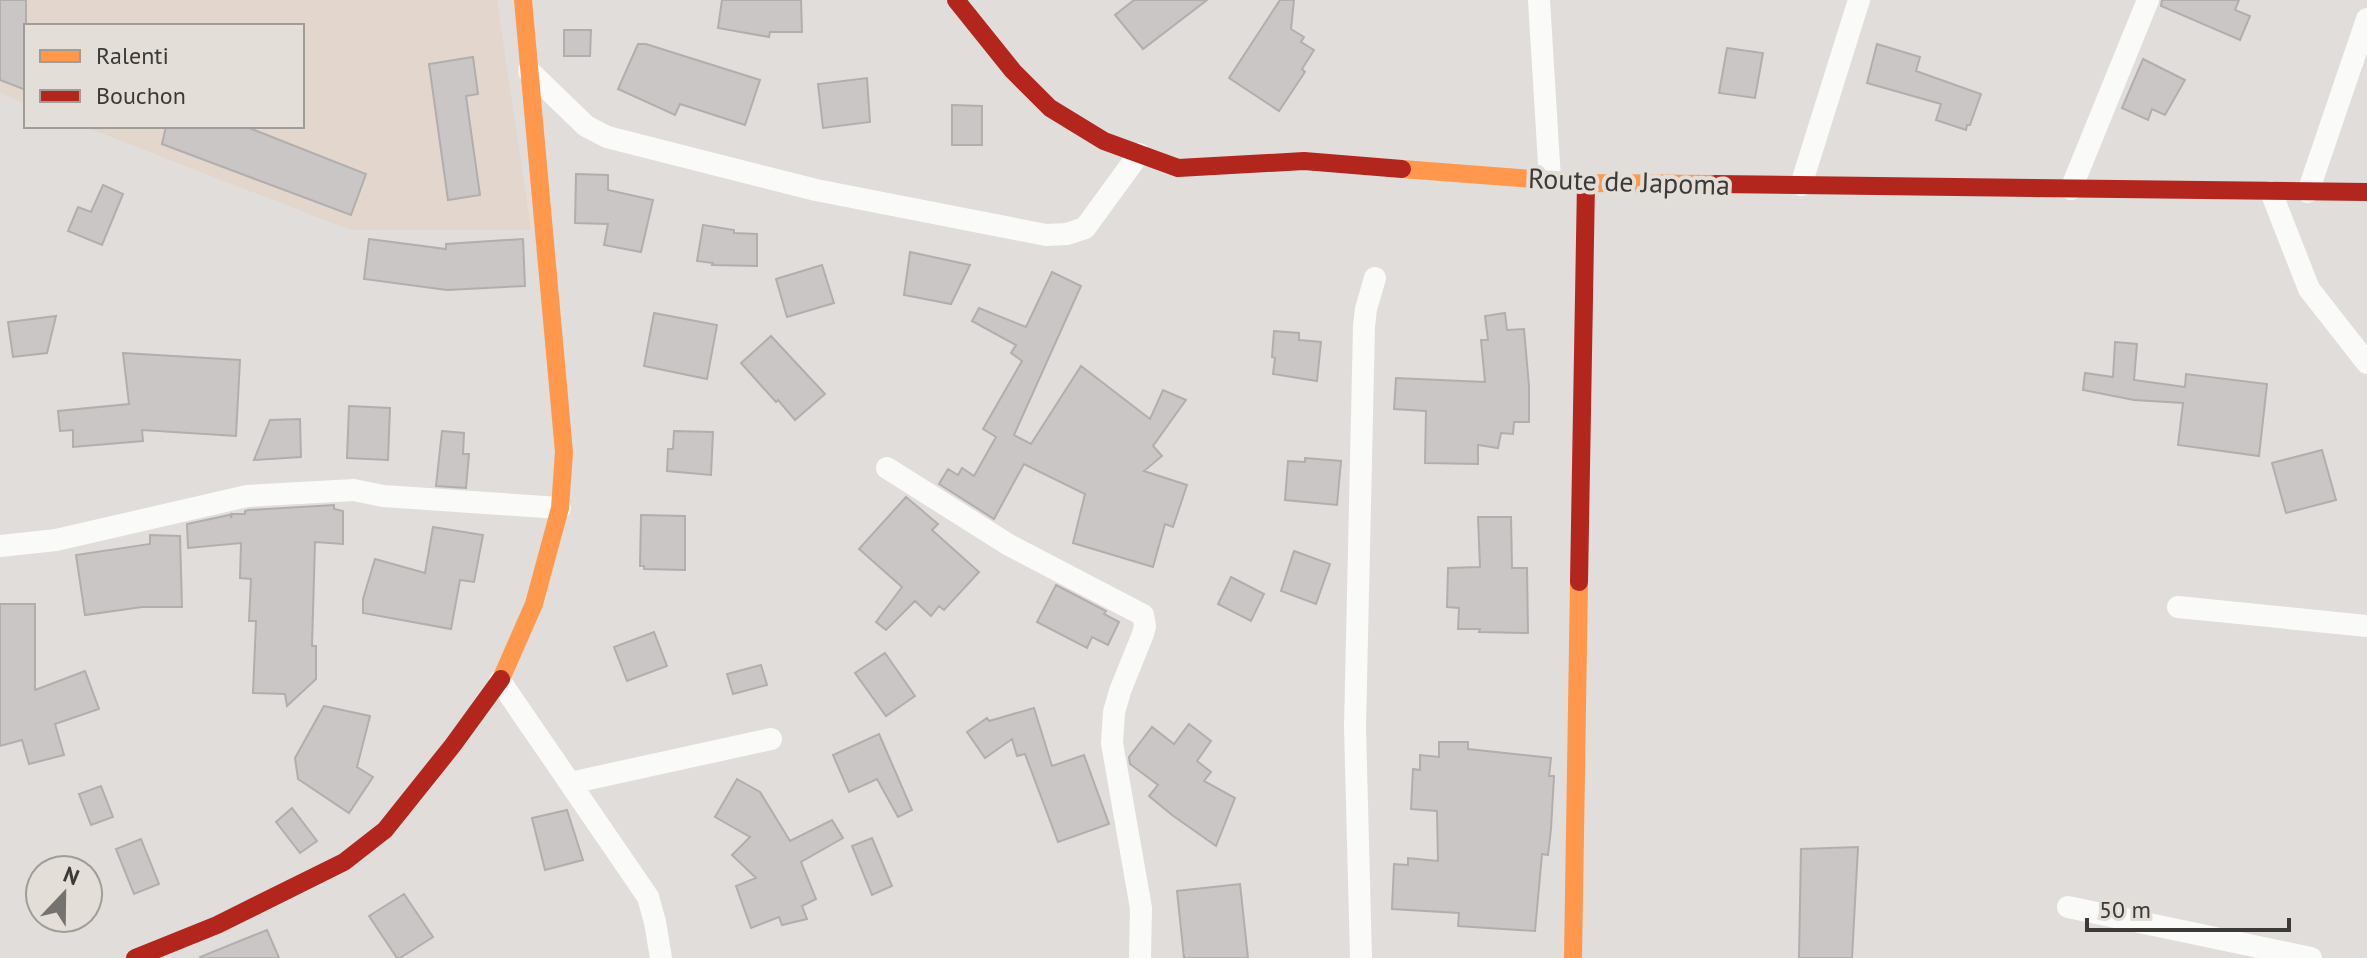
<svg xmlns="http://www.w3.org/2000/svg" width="2367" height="958" viewBox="0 0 2367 958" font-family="'PT Sans',sans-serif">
  <rect width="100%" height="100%" fill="#e0ddda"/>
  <path fill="#e3d6cd" d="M0 0H497L531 230H350L83 126H302V26H26V104L0 93Z"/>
  <path fill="#c9c6c5" stroke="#b1aead" stroke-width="2" d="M0 0H26V90L0 80Z
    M722 0H801L802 32H770L769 37 718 28Z
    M1134 0H1207L1143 49 1115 15Z
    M1280 0H1294L1291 29 1304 37 1301 42 1314 50 1302 69 1305 72 1279 111 1229 78Z
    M2162 0H2239L2235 10 2250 16 2240 40 2161 6Z
    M564 30H591L590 56H564Z
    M638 44H646L760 80 745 125 680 104 675 115 618 89Z
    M1877 44 1920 57 1916 71 1981 94 1970 125H1967L1966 130 1936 120 1941 104 1867 83Z
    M1727 48 1763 53 1755 98 1719 93Z
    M473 57 478 94 466 96 480 195 448 200 429 64Z
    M2143 59 2185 80 2165 115 2152 109 2148 120 2122 108Z
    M867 78 870 122 823 128 818 84Z
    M952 105 982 106V145H952Z
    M166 126H244L366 174 351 215 162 144Z
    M576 174 608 175V190L653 200 641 252 604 245 608 224 575 223Z
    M103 185 123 194 102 245 68 231 78 207 91 212Z
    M703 225 734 230V233L757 234V266L712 265 713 263 697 261Z
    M369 239 446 249V244L523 239 525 286 447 290 364 279Z
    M910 252 970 265 951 304 904 295Z
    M822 265 834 303 787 317 776 279Z
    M1052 272 1081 286 1014 435 1031 444 1081 366 1150 419 1163 390 1186 400 1153 446 1162 456 1144 471 1187 485 1173 527 1165 524 1153 567 1073 543 1085 494 1024 464 994 519 939 484 948 469 958 475 962 468 974 476 996 437 983 429 1022 361 1011 353 1016 345 972 321 979 308 1026 327Z
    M654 313 717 325 707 379 644 366Z
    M1505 313 1507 330 1524 329 1529 386V422H1514L1513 434 1501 433 1498 448 1478 445V464L1425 463 1426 411 1394 409 1396 378 1485 382 1481 340H1488L1485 316Z
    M56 316 47 353 13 357 8 322Z
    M1274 331 1299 333V340L1321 342 1317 381 1273 374 1275 358 1272 357Z
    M771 336 825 394 795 420 778 400 776 402 741 363Z
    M2115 342 2137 344 2134 380 2185 387 2186 374 2267 384 2259 456 2178 445 2183 403 2134 400 2083 390 2085 373 2113 377Z
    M123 353 240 360 236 436 142 430 143 441 73 447V430L60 431 58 411 129 404Z
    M349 406 390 408 388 460 347 458Z
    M300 419 301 457 254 460 270 420Z
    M442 431 464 433 463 454H469L466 488 436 486Z
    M674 431 713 432 711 475 667 471 668 449H673Z
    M2322 450 2336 500 2286 513 2272 463Z
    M1305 458 1341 461 1337 505 1285 500 1288 461 1305 462Z
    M906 497 938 524 932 530 979 572 944 610 939 606 931 616 915 601 886 630 876 622 902 587 859 549Z
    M334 505V509L343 511V544L315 542 312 646H316V679L287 706 285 694 253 693 256 621H249L251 579 240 578 241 543 188 548 187 524 229 515 231 514V518L232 514H245V511L249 510Z
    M641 515 685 516V570L644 569V566H640Z
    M1478 517H1511L1512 568H1527L1528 633 1479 632 1480 629H1458L1459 608 1447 607 1448 568 1480 567Z
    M433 527 483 535 474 582 460 580 451 629 363 613V599L375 559 425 573Z
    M150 535 180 536 182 607H142L85 615 76 555 150 544Z
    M1294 551 1330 564 1316 604 1281 591Z
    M1231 577 1264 594 1251 621 1218 604Z
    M1056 585 1106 611 1104 614 1119 622 1108 645 1092 637 1087 648 1037 622Z
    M0 604H35V690L85 671 99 709 55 724 64 755 29 764 22 740 0 746Z
    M654 632 667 666 627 681 614 647Z
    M885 653 915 696 886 716 855 673Z
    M761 665 767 685 733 694 727 674Z
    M324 706 370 716 357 767 373 777 349 813 298 779 295 758Z
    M1034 708 1052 766 1084 755 1109 824 1058 842 1025 754 1017 756 1012 739 985 758 967 732 987 718 989 721Z
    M1189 724 1211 741 1197 761 1211 772 1204 781 1235 798 1216 846 1172 815 1149 796 1158 785 1130 764 1129 757 1152 727 1174 744Z
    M879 734 912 810 898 817 877 779 849 792 833 755Z
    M1439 742H1468V749L1551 758 1549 776H1554L1551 829 1548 855 1542 854 1535 931 1458 926 1459 913 1392 909 1394 864 1408 865V858L1438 861 1437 811 1411 809 1413 769 1420 770V755L1439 757Z
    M737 779 760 792 790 841 832 820 843 838 801 862 816 899 802 906 807 919 782 925 779 917 751 928 736 886 756 878 732 855 750 837 715 817Z
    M101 786 113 817 91 825 79 794Z
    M292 808 317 841 300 853 276 822Z
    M567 810 583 860 545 870 532 818Z
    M872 838 892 886 872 895 852 846Z
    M141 839 159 884 134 894 116 849Z
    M1858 847 1852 958H1799L1801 849Z
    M1240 884 1248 958H1184L1177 891Z
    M404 894 433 937 400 958H397L369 916Z
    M267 930 279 958H201L200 957Z"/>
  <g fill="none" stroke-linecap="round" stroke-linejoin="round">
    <path stroke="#fafaf9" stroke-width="22" d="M1539 0 1550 180
      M529 71 586 126 607 137 816 190 1046 235 1067 234 1085 228 1139 154
      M1801 185 1859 0
      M2071 189 2148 0
      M2271 192 2309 289 2367 363
      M2308 192 2367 19
      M887 468 1009 545 1143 615 1145 626 1143 634 1120 691 1114 712 1112 743 1141 908 1140 958
      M0 546 56 540 247 496 354 490 383 496 560 508
      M2178 607 2367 626
      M500 681 648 897 655 922 661 958
      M570 783 771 739
      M2068 907 2311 958
      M1361 958 1355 727 1364 326 1366 309 1375 278"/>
    <path stroke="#ff974d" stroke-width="18" d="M1402 169 1586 183 1715 184
      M501 679 534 604 560 508 564 452 523 0
      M1573 958 1579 582"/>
    <path stroke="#b3261e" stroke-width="18" d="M956 0 1013 71 1050 108 1104 141 1178 168 1304 161 1402 169
      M1715 184 2367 192
      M1579 582 1586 183
      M135 958 217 925 344 862 385 830 453 745 501 679"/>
  </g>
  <g text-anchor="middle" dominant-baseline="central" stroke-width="8" stroke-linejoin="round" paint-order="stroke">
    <g font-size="28" fill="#3c3a37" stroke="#e3ded7">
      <text transform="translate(1629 181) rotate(2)">Route de Japoma</text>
    </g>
  </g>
  <rect x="24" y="24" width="280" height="104" fill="#e3ded7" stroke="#a09c97" stroke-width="2"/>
  <rect x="40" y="50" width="40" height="12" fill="#ff974d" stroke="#a09c97" stroke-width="2"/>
  <text x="96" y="64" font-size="24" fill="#3c3a37">Ralenti</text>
  <rect x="40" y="90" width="40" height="12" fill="#b3261e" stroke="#a09c97" stroke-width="2"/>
  <text x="96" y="104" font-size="24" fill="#3c3a37">Bouchon</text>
  <g transform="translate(64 894) rotate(22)"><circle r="38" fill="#e3ded7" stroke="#a09c97" stroke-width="2"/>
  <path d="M0-6L14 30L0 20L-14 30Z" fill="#757370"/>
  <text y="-12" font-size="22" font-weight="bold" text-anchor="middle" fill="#3c3a37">N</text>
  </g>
  <path d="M2087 918v12h202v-12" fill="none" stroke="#3c3a37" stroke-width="4"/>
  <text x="2099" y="918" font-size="24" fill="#3c3a37" stroke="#e3ded7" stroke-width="6" paint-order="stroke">50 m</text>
</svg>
